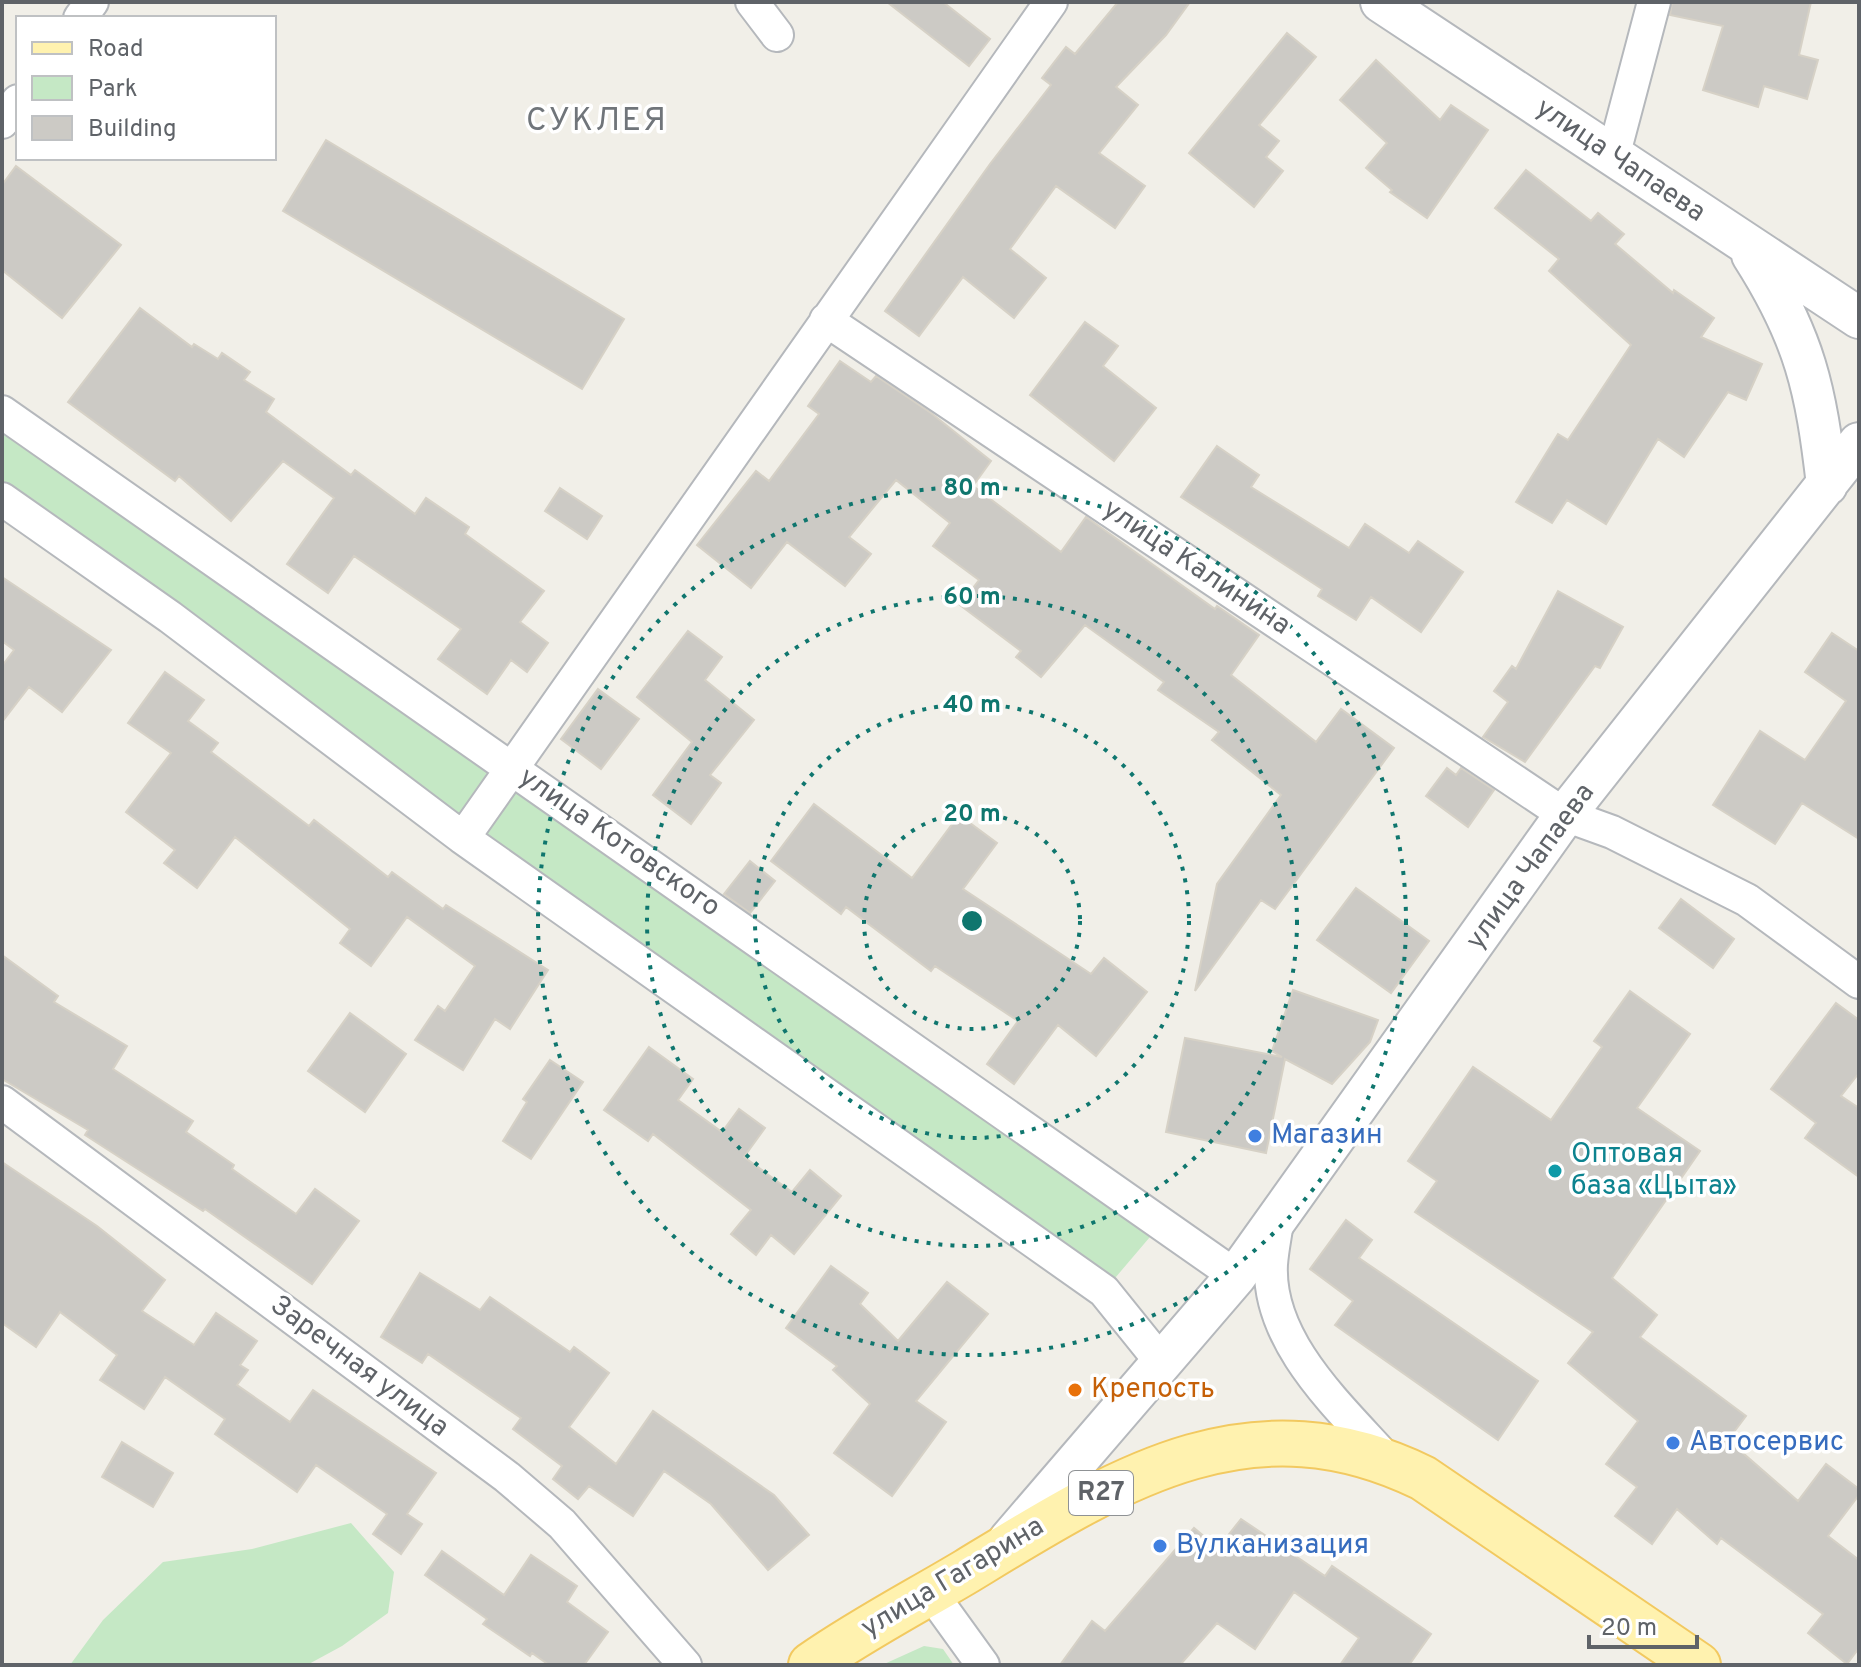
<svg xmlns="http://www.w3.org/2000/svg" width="1861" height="1667" viewBox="0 0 1861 1667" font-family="Overpass,sans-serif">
  <rect width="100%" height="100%" fill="#f1efe8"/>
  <path fill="#c5e8c5" d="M2 412 1161 1224 1104 1291 2 499Z
    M351 1523 394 1572 388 1613 342 1646 307 1665H70L103 1620 163 1562 252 1549Z
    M924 1646 943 1649 954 1665H882Z"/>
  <path fill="#cccac5" stroke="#d6d1c6" stroke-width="2" d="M887 2H943L990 39 969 66Z
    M1118 2H1190L1166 35 1116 87 1138 105 1099 153 1145 186 1115 228 1056 186 1010 249 1046 278 1014 318 963 277 919 336 885 311 990 164 1051 85 1042 78 1066 47 1075 54Z
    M1672 2H1811L1799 55 1818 60 1807 99 1764 86 1758 107 1703 90 1723 26 1670 15Z
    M1287 33 1316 57 1259 125 1279 141 1266 157 1283 171 1254 207 1189 153Z
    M1376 60 1440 120 1451 105 1488 130 1427 218 1390 192 1392 190 1366 168 1387 143 1340 100Z
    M326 140 624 319 582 389 283 211Z
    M16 166 121 245 62 318 2 270V185Z
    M1526 170 1591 221 1598 213 1624 234 1615 244 1673 293 1674 290 1714 318 1701 337 1762 364 1746 400 1728 392 1684 457 1658 439 1606 524 1567 500 1552 523 1516 502 1558 434 1568 440 1631 345 1549 271 1559 259 1495 208Z
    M140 308 192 347 194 344 218 359 222 353 250 372 244 380 274 399 266 412 351 475 355 470 415 514 426 498 469 527 465 534 544 591 520 622 548 643 527 672 511 660 487 694 438 659 461 629 354 556 328 593 287 564 334 498 283 461 231 521 179 476 175 481 68 402Z
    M1085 322 1118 346 1103 366 1156 408 1114 461 1030 395Z
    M840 361 871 382 876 376 931 413 991 461 973 486 1061 552 1086 517 1215 609 1217 606 1259 635 1231 675 1316 742 1341 709 1394 748 1275 909 1261 900 1195 991 1217 884 1281 795 1212 740 1219 732 1158 690 1164 682 1085 625 1041 677 1016 657 1021 651 960 605 979 580 933 546 950 523 896 480 849 537 871 554 845 586 787 542 751 588 697 545 756 471 769 481 819 414 808 406Z
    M1217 446 1259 475 1251 487 1349 548 1365 524 1409 553 1418 541 1463 572 1421 632 1371 597 1356 620 1318 596 1322 589 1181 497Z
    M560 488 602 516 587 539 545 511Z
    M2 577 111 650 62 712 29 687 2 722V666L14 650 2 641Z
    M1558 591 1623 627 1600 668 1595 666 1525 762 1483 737 1508 702 1494 691 1512 666 1516 669Z
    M688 631 722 657 705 680 754 720 710 775 721 783 691 824 653 795 692 742 637 697Z
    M1832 633 1859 651V839L1802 803 1775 844 1713 805 1760 731 1805 760 1846 701 1805 672Z
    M165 672 204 700 188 721 218 743 211 752 309 826 314 820 388 877 392 872 443 909 446 905 548 970 510 1029 495 1019 463 1070 415 1040 438 1006 445 1011 475 966 407 917 371 966 340 943 350 929 235 837 197 888 164 863 175 850 126 812 171 753 128 723Z
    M598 689 639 719 601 769 561 739Z
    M1447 768 1456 775 1461 768 1494 790 1468 827 1426 796Z
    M814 804 912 878 959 815 997 843 963 889 1091 974 1104 958 1147 992 1096 1056 1058 1025 1014 1084 987 1064 1018 1021 935 966 931 971 846 907 841 914 771 861Z
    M750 861 775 881 750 913 724 894Z
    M1356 888 1429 941 1391 993 1317 940Z
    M1681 899 1734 939 1713 968 1659 928Z
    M2 955 58 996 54 1002 127 1046 113 1069 193 1121 186 1132 234 1165 232 1169 296 1214 315 1189 359 1221 312 1284 205 1209 203 1211 85 1135 88 1130 2 1079Z
    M1293 990 1378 1020 1370 1042 1332 1084 1285 1059 1266 1153 1166 1132 1185 1038 1282 1057 1272 1051Z
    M1630 991 1690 1034 1637 1108 1700 1151 1612 1278 1657 1315 1640 1337 1746 1416 1728 1440 1798 1501 1826 1464 1859 1489V1495L1828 1536 1859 1560V1648L1847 1664 1808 1633 1823 1614 1721 1538 1717 1544 1677 1509 1652 1544 1615 1516 1637 1487 1606 1464 1638 1421 1568 1363 1593 1332 1415 1212 1437 1181 1408 1161 1473 1067 1551 1120 1602 1047 1594 1041Z
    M1836 1003 1859 1020V1073L1841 1096 1859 1108V1177L1805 1138 1816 1123 1771 1089Z
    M350 1013 406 1054 365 1112 308 1071Z
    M649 1047 693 1079 678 1100 722 1132 739 1109 765 1128 744 1157 792 1192 810 1170 841 1196 794 1254 771 1235 756 1255 731 1234 751 1210 653 1134 648 1141 604 1110Z
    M550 1060 583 1082 531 1159 503 1141 527 1102 523 1099Z
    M2 1162 97 1226 165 1280 142 1311 194 1345 216 1313 257 1341 240 1365 248 1370 237 1385 290 1422 313 1390 436 1473 407 1514 422 1524 401 1554 373 1534 387 1514 316 1465 297 1492 215 1434 225 1419 165 1377 144 1409 100 1380 117 1355 60 1312 36 1347 2 1323Z
    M1346 1220 1372 1240 1359 1258 1538 1381 1498 1440 1335 1325 1353 1301 1310 1269Z
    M831 1266 868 1293 860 1304 898 1341 947 1282 988 1314 916 1401 946 1422 892 1496 834 1453 870 1404 833 1370 837 1366 786 1328Z
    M420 1273 480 1310 490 1297 570 1352 574 1347 609 1373 569 1427 616 1464 653 1411 774 1495 809 1535 768 1570 711 1504 664 1471 633 1516 589 1486 578 1499 553 1479 562 1466 513 1429 521 1418 428 1354 422 1363 381 1337Z
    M122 1442 173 1473 153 1507 102 1477Z
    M1241 1519 1325 1576 1332 1566 1431 1634 1409 1665H1340L1359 1638 1294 1592 1255 1649 1217 1623 1180 1665H1060L1092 1621 1105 1631 1194 1528 1218 1548Z
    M442 1551 504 1595 531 1555 577 1586 567 1602 608 1632 584 1665H549L532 1653 530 1656 483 1624 487 1619 425 1575Z"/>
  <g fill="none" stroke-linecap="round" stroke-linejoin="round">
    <defs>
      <path id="minor" d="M752 2 777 35
        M80 18 92 2
        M2 122 18 101
        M1613 157 1654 2
        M826 320 1565 815 1612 832 1747 900 1859 982
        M2 412 1236 1276
        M2 499 170 617 463 838 1104 1291 1162 1363
        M463 838 1051 2
        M2 1102 507 1477 562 1524 685 1665
        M1277 1222C1275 1236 1272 1250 1271 1264 1267 1343 1341 1408 1388 1461
        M931 1593 983 1665"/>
      <path id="tertiary" d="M1381 2 1859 318
        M1752 255C1805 338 1816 389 1827 485
        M1009 1540 1236 1276 1565 815 1859 443"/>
      <path id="primary" d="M811 1665C861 1630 915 1602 967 1571 1115 1481 1249 1393 1423 1478L1698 1665"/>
    </defs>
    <use href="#minor" stroke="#b5b8bc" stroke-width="36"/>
    <use href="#tertiary" stroke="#b5b8bc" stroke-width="44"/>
    <use href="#primary" stroke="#f2c960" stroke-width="48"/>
    <use href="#minor" stroke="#fff" stroke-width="32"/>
    <use href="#tertiary" stroke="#fff" stroke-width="40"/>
    <use href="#primary" stroke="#fff2af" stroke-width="44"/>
  </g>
  <g fill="none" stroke="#0f766e" stroke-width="4" stroke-dasharray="4 8">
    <circle cx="972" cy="921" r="108"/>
    <circle cx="972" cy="921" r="217"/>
    <circle cx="972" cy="921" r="325"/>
    <circle cx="972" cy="921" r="434"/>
  </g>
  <g fill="#3f7fe0" stroke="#fff" stroke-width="3">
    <circle cx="1255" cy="1136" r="8"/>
    <circle cx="1673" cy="1443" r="8"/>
    <circle cx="1160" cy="1546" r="8"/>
  </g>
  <circle fill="#0f9aa8" stroke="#fff" stroke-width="3" cx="1555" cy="1171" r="8"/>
  <circle fill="#e8710a" stroke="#fff" stroke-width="3" cx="1075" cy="1390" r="8"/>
  <g text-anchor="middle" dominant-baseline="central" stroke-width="7" stroke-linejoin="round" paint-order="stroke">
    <rect fill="#fff" stroke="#8f9295" stroke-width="2" x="1069" y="1471" width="64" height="44" rx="6"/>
    <g font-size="26" font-weight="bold" fill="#5f6368">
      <text x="1101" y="1493">R27</text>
    </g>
    <g font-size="28" fill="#5f6368" stroke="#fff">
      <text transform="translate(1620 161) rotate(34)">улица Чапаева</text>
      <text transform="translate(1196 568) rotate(34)">улица Калинина</text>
      <text transform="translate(619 843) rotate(35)">улица Котовского</text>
      <text transform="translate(1531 867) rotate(-54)">улица Чапаева</text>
      <text transform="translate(359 1367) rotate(37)">Заречная улица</text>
      <text transform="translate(953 1578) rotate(-31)">улица Гагарина</text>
    </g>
    <g font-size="28" fill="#366cbe" stroke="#fff" text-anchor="start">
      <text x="1271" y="1136">Магазин</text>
      <text x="1689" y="1443">Автосервис</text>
      <text x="1176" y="1546">Вулканизация</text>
    </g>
    <g font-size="28" fill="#0d838f" stroke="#fff" text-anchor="start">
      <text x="1571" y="1155">Оптовая<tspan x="1571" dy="32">база «Цыта»</tspan></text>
    </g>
    <g font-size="28" fill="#c56008" stroke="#fff" text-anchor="start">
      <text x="1091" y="1390">Крепость</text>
    </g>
    <g font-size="32" letter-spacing="2" fill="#70757a" stroke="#fff">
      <text x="597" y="122">СУКЛЕЯ</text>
    </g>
  </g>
  <circle cx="972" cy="921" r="12" fill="#0f766e" stroke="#fff" stroke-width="4"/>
  <g font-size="24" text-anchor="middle" font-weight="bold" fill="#0f766e" stroke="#fff" stroke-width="7" stroke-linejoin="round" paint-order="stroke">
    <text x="972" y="495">80 m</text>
    <text x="972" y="604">60 m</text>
    <text x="972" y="712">40 m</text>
    <text x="972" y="821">20 m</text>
  </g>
  <rect width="1861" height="1667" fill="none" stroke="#5f6368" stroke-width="8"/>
  <rect x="16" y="16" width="260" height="144" fill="#ffffff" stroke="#bfc1c3" stroke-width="2"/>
  <rect x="32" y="42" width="40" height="12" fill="#fff2af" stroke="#bfc1c3" stroke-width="2"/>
  <text x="88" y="56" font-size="24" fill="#5f6368">Road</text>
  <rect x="32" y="76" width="40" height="24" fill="#c5e8c5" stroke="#bfc1c3" stroke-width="2"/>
  <text x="88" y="96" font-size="24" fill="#5f6368">Park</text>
  <rect x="32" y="116" width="40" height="24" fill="#cccac5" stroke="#bfc1c3" stroke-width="2"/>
  <text x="88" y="136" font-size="24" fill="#5f6368">Building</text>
  <path d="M1589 1635v12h108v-12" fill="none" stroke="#5f6368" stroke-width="4"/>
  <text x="1601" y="1635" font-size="24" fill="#5f6368" stroke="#ffffff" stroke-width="6" paint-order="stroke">20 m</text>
</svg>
